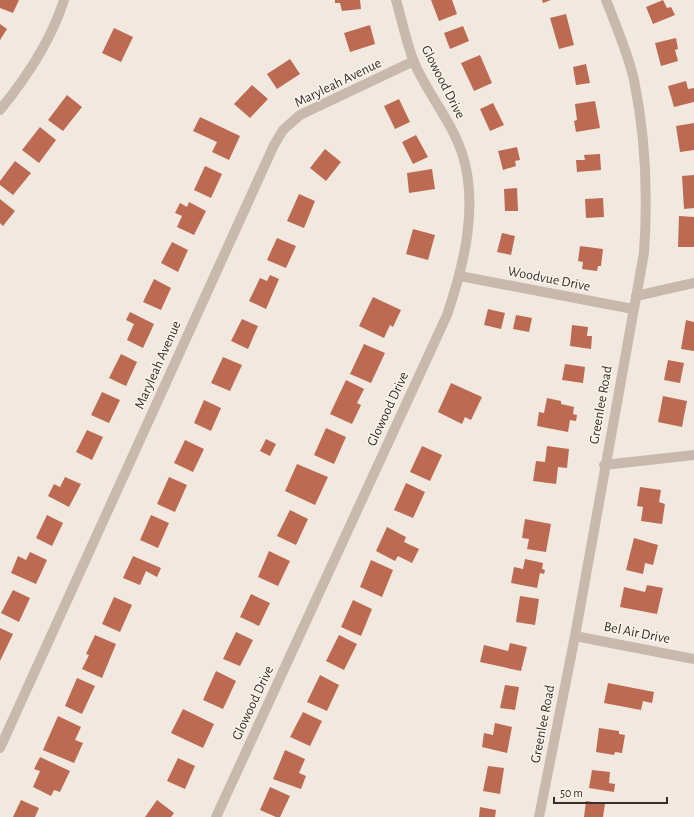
<svg xmlns="http://www.w3.org/2000/svg" width="694" height="817" viewBox="0 0 694 817" font-family="'Alegreya Sans',sans-serif">
  <rect width="100%" height="100%" fill="#f1e9df"/>
  <path fill="#bd6a52" d="M0 0H19L13 13 0 8Z
    M335 0H360L361 9 342 11 340 3H335Z
    M431 0H452L457 14 439 21Z
    M542 0H551L543 3Z
    M663 0 667 8 671 7 675 15 653 24 646 7Z
    M566 14 574 45 559 49 550 18Z
    M0 24 7 29 0 40Z
    M370 25 375 44 350 52 344 33Z
    M463 26 469 41 450 49 444 33Z
    M114 28 133 37 121 62 102 53Z
    M676 38 678 49 675 50 678 61 661 66 655 43Z
    M480 55 492 83 474 91 461 63Z
    M290 59 300 74 277 89 267 74Z
    M586 64 590 83 576 85 573 67Z
    M686 81 688 89 694 88V102L674 107 668 86Z
    M252 85 268 99 250 118 234 104Z
    M67 95 82 107 63 131 48 120Z
    M399 99 410 122 395 129 384 106Z
    M595 101 600 128 576 132 574 121 577 120 575 104Z
    M493 103 504 125 490 131 480 109Z
    M200 117 240 136 229 160 212 152 217 142 193 131Z
    M694 123V150L680 152 676 126Z
    M40 127 56 140 39 163 22 150Z
    M416 135 428 157 413 164 402 142Z
    M517 147 520 160 515 161 516 166 503 170 498 151Z
    M325 149 341 162 326 181 310 168Z
    M600 154 601 170 577 172 576 160H585L584 155Z
    M15 161 31 173 13 195 0 185V181Z
    M205 166 222 174 211 198 194 190Z
    M432 169 435 189 409 193 407 173Z
    M694 175V208L684 209 682 176Z
    M517 188 518 211H505L504 189Z
    M299 194 315 201 304 228 287 221Z
    M603 198 604 217 586 218 585 199Z
    M0 199 15 211 3 226 0 223Z
    M189 202 206 211 194 235 177 227 182 216 175 213 180 203 187 207Z
    M679 216 694 217V247H678Z
    M413 229 435 235 428 260 406 254Z
    M502 233 515 236 511 255 497 252Z
    M277 238 296 246 286 268 267 260Z
    M172 242 188 250 178 272 161 263Z
    M580 246 603 249 601 266H598L597 271 582 269 583 262 578 261Z
    M270 275 279 279 266 309 249 301 260 278 267 281Z
    M154 279 171 288 161 310 143 302Z
    M373 297 401 310 393 327 390 325 384 338 359 326Z
    M488 309 505 313 501 329 484 325Z
    M130 312 154 324 143 348 127 340 134 324 126 320Z
    M516 315 532 318 529 332 513 329Z
    M242 319 258 326 248 349 231 341Z
    M686 320 694 322V351L681 349Z
    M572 325 588 327 587 336H592L591 349 570 346Z
    M364 344 385 353 371 383 350 374Z
    M121 354 137 362 126 386 109 378Z
    M223 357 242 365 230 391 211 383Z
    M668 360 684 363 680 383 664 380Z
    M565 364 585 367 583 383 562 380Z
    M346 380 364 389 357 403 361 405 352 424 330 414Z
    M451 383 482 397 471 420 465 417 462 424 438 412Z
    M102 392 120 400 109 423 91 415Z
    M663 396 687 401 682 427 658 422Z
    M547 398 561 401V404L574 407 573 414 577 415 576 421 570 420 568 432 537 426 539 412 544 413Z
    M204 400 221 408 211 431 194 423Z
    M326 428 346 437 334 464 314 455Z
    M87 430 103 437 92 460 76 452Z
    M266 439 276 444 270 456 260 451Z
    M185 440 204 449 193 472 174 463Z
    M422 446 442 455 430 481 410 472Z
    M547 446 569 449 567 468 558 467 556 484 533 481 536 461 545 462Z
    M297 464 328 477 315 505 285 491Z
    M65 477 81 484 69 507 48 496 54 484 60 487Z
    M169 477 187 485 175 512 157 504Z
    M406 483 425 492 413 518 394 510Z
    M640 487 661 490 659 502 665 504 662 524 641 521 643 507 637 506Z
    M290 510 308 519 296 545 277 536Z
    M47 515 63 523 52 546 36 538Z
    M151 515 169 523 158 548 140 540Z
    M525 519 551 524 546 552 527 549 529 539 522 538Z
    M387 527 406 537 404 542 419 549 412 563 398 556 395 561 376 551Z
    M634 538 658 545 653 565 645 563 643 574 626 570Z
    M269 551 290 561 278 586 258 577Z
    M30 552 47 560 36 584 11 573 18 556 26 560Z
    M133 556 161 568 157 577 146 571 140 585 123 578Z
    M525 559 543 563 542 569 545 570 544 574 540 573 537 588 511 583 514 567 523 569Z
    M371 560 393 570 382 597 360 587Z
    M647 585 663 588 657 614 620 607 624 587 645 592Z
    M13 590 30 598 19 622 1 613Z
    M251 594 270 603 259 626 240 617Z
    M520 596 539 599 535 625 516 622Z
    M114 597 132 605 120 632 102 624Z
    M353 600 372 609 361 636 341 627Z
    M0 628 13 634 0 661Z
    M236 632 253 640 240 666 223 659Z
    M95 635 116 644 102 678 82 669 89 655 86 654Z
    M339 635 357 644 344 670 326 661Z
    M510 643 527 647 521 671 480 662 484 645 508 651Z
    M216 671 236 681 223 709 203 700Z
    M320 675 339 685 327 711 307 702Z
    M77 678 95 686 82 714 65 706Z
    M608 683 654 692 652 703 643 701 641 710 604 703Z
    M505 685 519 687 515 710 500 708Z
    M183 709 214 724 203 748 171 733Z
    M303 712 322 721 310 746 290 737Z
    M58 716 81 727 75 740 83 743 74 763 43 750Z
    M495 723 512 727 507 753 482 747 484 733 493 735Z
    M599 728 619 731V734L625 735 622 753 615 752 614 755 596 752Z
    M285 750 305 759 299 773 306 776 301 789 273 779Z
    M40 757 70 771 60 792 54 790 51 796 33 787 40 771 34 769Z
    M178 758 195 766 185 789 167 781Z
    M488 766 504 768 500 794 483 791Z
    M592 770 610 772 609 783 615 784 614 792 589 788Z
    M270 787 290 796 280 817H276L260 810Z
    M21 800 39 808 35 817H13Z
    M157 800 174 813 171 817H145Z
    M586 801 605 804 603 817H584Z
    M480 807 496 810 495 817H479Z"/>
  <g fill="none" stroke-linecap="round" stroke-linejoin="round">
    <path stroke="#c9b9ac" stroke-width="10" d="M0 110C27 77 51 41 64 0
      M460 276 633 309
      M636 296 694 283
      M604 465 694 455
      M575 636 694 659
      M0 748 274 145 283 130 300 115 414 61
      M216 817 447 315C464 265 479 205 462 153 451 120 427 93 414 62 406 42 402 20 396 0
      M539 817 575 636 644 253C648 195 646 138 634 80 628 53 616 26 606 0"/>
  </g>
  <g text-anchor="middle" dominant-baseline="central" stroke-width="3" stroke-linejoin="round" paint-order="stroke">
    <g font-size="14" fill="#372e2a" stroke="#f9f3ec">
      <text transform="translate(443 82) rotate(63)">Glowood Drive</text>
      <text transform="translate(338 83) rotate(-26)">Maryleah Avenue</text>
      <text transform="translate(549 279) rotate(11)">Woodvue Drive</text>
      <text transform="translate(158 365) rotate(-66)">Maryleah Avenue</text>
      <text transform="translate(601 405) rotate(-80)">Greenlee Road</text>
      <text transform="translate(388 409) rotate(-65)">Glowood Drive</text>
      <text transform="translate(637 633) rotate(11)">Bel Air Drive</text>
      <text transform="translate(253 703) rotate(-65)">Glowood Drive</text>
      <text transform="translate(543 724) rotate(-79)">Greenlee Road</text>
    </g>
  </g>
  <path d="M554 797v6h113v-6" fill="none" stroke="#372e2a" stroke-width="2"/>
  <text x="560" y="797" font-size="12" fill="#372e2a" stroke="#f9f3ec" stroke-width="3" paint-order="stroke">50 m</text>
</svg>
